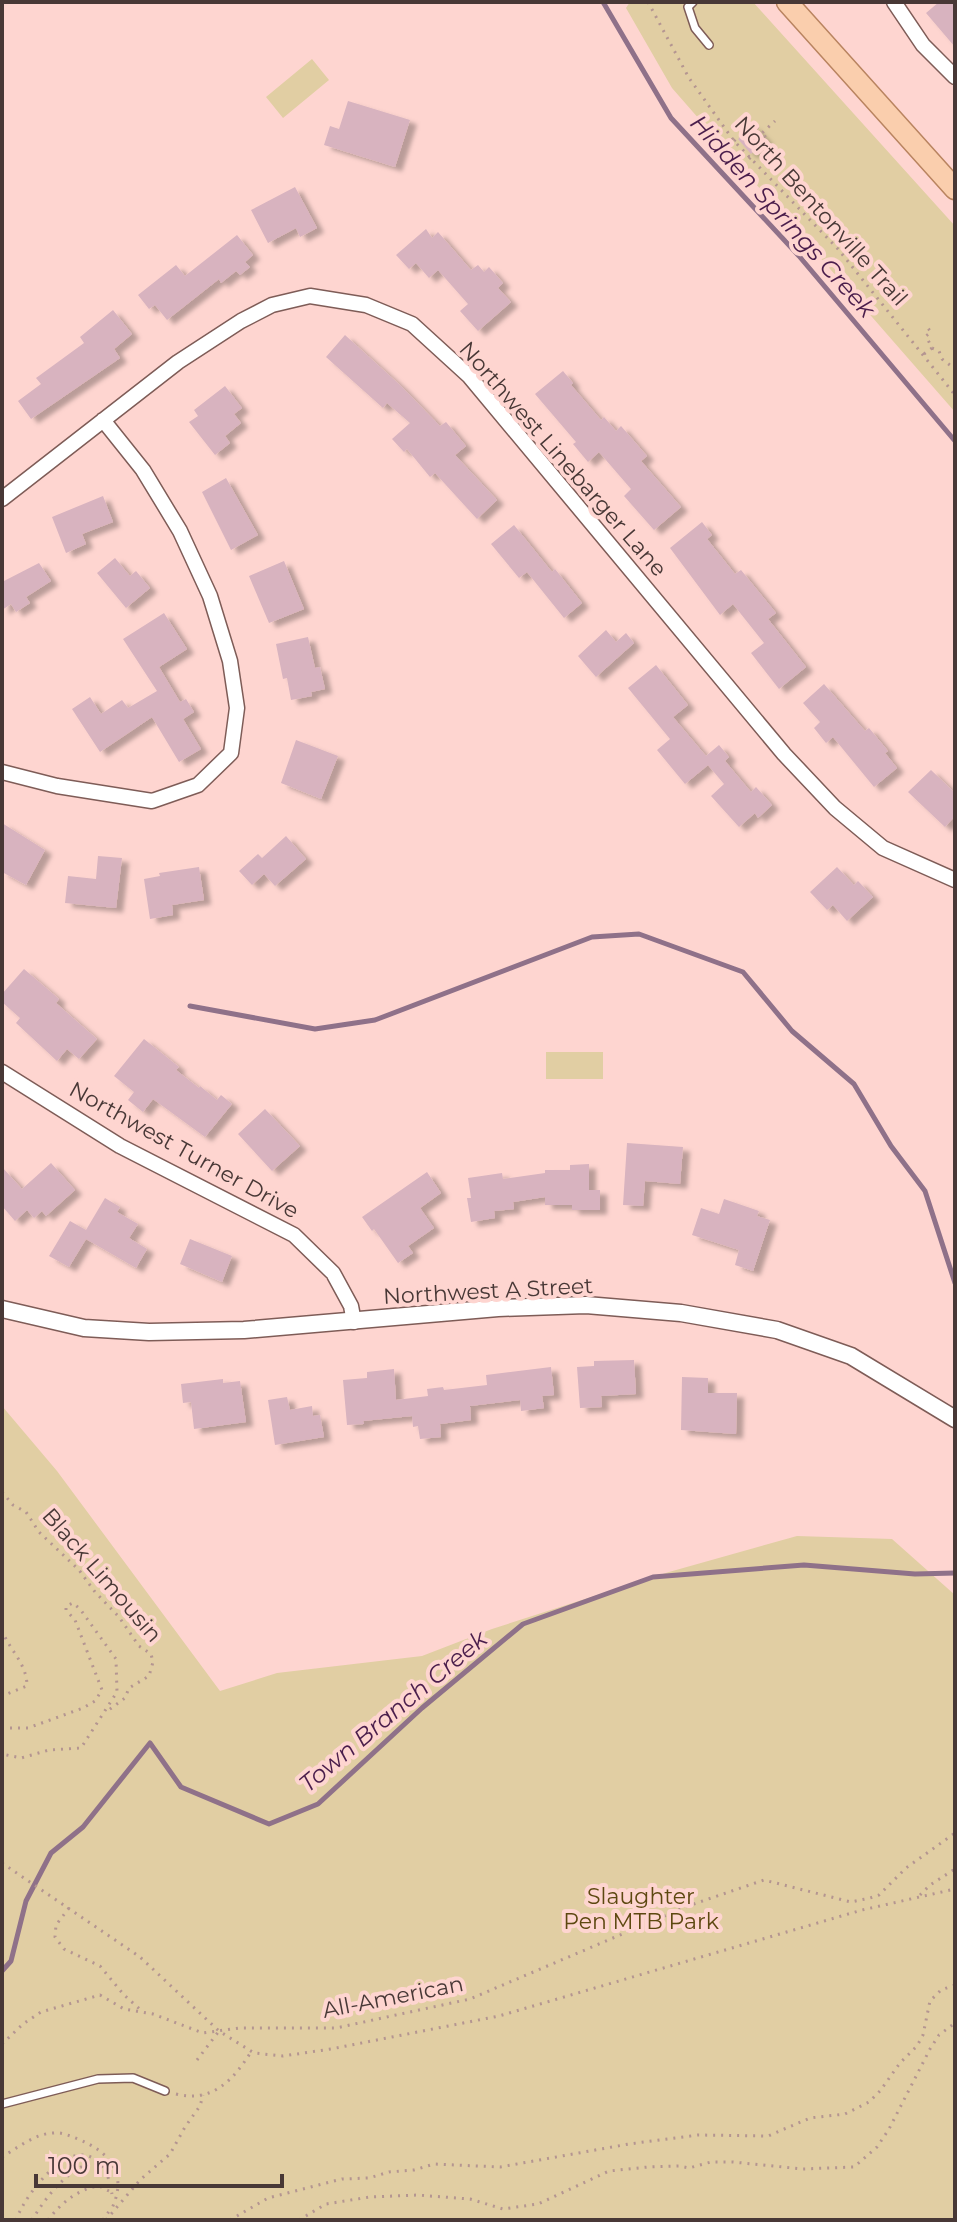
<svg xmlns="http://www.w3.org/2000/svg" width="957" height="2222" viewBox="0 0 957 2222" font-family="Montserrat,sans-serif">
  <defs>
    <filter id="shadow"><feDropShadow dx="7" dy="4.5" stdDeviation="2" flood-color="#0004"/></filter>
  </defs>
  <rect width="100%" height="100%" fill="#fed5d0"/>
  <path fill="#e1cea3" d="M630 2H753L955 226V412L672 88 626 8Z
    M312 59 329 80 283 118 266 97Z
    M546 1052H603V1079H546Z
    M2 1406 57 1471 220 1691 277 1673 422 1656 492 1629 669 1572 797 1536 892 1539 955 1595V2220H2Z"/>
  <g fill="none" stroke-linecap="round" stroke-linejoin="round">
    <path stroke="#8f7189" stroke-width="5" d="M603 2 671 118 799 256 955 441
      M190 1006 315 1029 375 1020 592 937 639 934 743 972 792 1031 854 1084 891 1146 925 1191 955 1283
      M2 1971 11 1961 26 1901 51 1853 83 1827 150 1743 181 1787 269 1824 318 1804 422 1708 523 1624 653 1577 804 1565 915 1574 955 1573"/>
  </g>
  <path fill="#d8b3bf" filter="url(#shadow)" d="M939 2H955V47L926 13Z
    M348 101 410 120 395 167 324 145 330 126 339 129Z
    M752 125 766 140 751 154 738 139Z
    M295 187 317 228 300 237 296 228 268 243 251 210Z
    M426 229 432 238 438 232 471 270 478 265 484 272 489 267 503 283 498 288 511 302 478 331 460 311 468 304 438 270 429 278 416 263 409 269 396 255Z
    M237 235 253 255 245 262 250 267 240 275 236 271 221 283 219 279 167 320 155 305 149 309 138 295 176 265 185 276Z
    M113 310 132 334 114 349 120 358 31 419 18 401 41 384 36 378 84 343 80 337Z
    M345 335 401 386 440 426 446 422 466 446 455 455 497 500 477 519 435 473 430 477 407 449 404 452 392 439 410 423 387 403 383 408 326 357Z
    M563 371 573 383 571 385 601 420 604 417 616 431 621 426 647 456 641 461 681 507 654 530 624 496 631 489 599 452 588 462 573 444 576 442 535 394Z
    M225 386 242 408 234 414 241 423 225 436 230 443 215 455 189 422 198 416 194 410Z
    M226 478 258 535 231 550 202 492Z
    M103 496 113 522 82 534 86 544 66 553 52 517Z
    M702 522 712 535 707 539 735 574 741 570 776 613 768 619 806 667 779 689 751 653 764 643 733 604 720 615 670 548Z
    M514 525 552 572 555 569 582 603 564 618 527 572 519 578 491 544Z
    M115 558 130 576 136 571 150 588 126 608 97 573Z
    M284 561 304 609 269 623 249 576Z
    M39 563 51 581 26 597 30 603 16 612 11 604 2 610V582Z
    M164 613 187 649 159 667 180 702 186 699 194 712 183 719 201 749 179 762 152 717 100 752 72 709 90 697 101 714 122 700 128 708 157 691 123 639Z
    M606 630 616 642 626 633 634 643 596 677 578 656Z
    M308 637 315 668 320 667 325 689 311 692 312 696 291 700 287 678 283 679 276 644Z
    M656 665 688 705 673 717 706 756 719 745 729 757 725 761 751 792 756 787 772 805 758 818 755 813 739 827 711 796 724 784 708 765 685 784 657 750 670 739 628 688Z
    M824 684 865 731 869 728 888 751 885 753 897 768 874 787 833 737 826 743 814 728 820 722 803 703Z
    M296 740 338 756 321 799 281 783Z
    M931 770 955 793V816L945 827 908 792Z
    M2 823 45 850 26 885 2 872Z
    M286 836 306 859 275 886 264 874 252 885 239 871 258 854 262 858Z
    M98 856 122 858 116 908 65 903 68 876 96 879Z
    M199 867 204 900 172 905 173 915 150 919 144 879 160 876 159 873Z
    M837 867 854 885 858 881 873 897 847 921 833 905 827 910 810 892Z
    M24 969 59 999 56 1003 97 1039 79 1059 67 1049 57 1061 16 1023 20 1018 2 1002V994Z
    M144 1039 179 1067 176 1070 199 1088 200 1086 217 1100 221 1095 232 1104 205 1137 153 1099 143 1112 128 1100 134 1092 114 1076Z
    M265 1109 300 1146 272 1171 238 1134Z
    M627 1143 683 1147 680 1184 645 1181 643 1206 623 1205Z
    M51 1163 75 1190 46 1216 42 1211 34 1218 27 1210 15 1221 2 1206V1167L22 1189Z
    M589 1164V1190H600V1210H572V1205H545V1197L513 1202 514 1209 494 1211 495 1218 471 1222 467 1198H471L468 1178 502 1173 503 1179 545 1173V1170H570V1165Z
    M427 1172 441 1193 420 1208 434 1228 408 1246 413 1253 398 1263 374 1229 372 1231 362 1217Z
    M105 1198 120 1207 117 1212 138 1224 129 1238 147 1249 136 1268 86 1239 69 1267 49 1256 70 1221 86 1230Z
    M724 1199 759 1211 757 1216 770 1220 753 1271 735 1265 739 1250 692 1235 701 1208 719 1214Z
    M190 1239 232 1256 222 1282 180 1264Z
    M634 1360 636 1394 601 1396 602 1407 580 1408 577 1367 594 1366V1361Z
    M551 1367 554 1395 542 1396 544 1408 521 1411 520 1400 470 1406 471 1420 440 1424 441 1437 420 1439 418 1426 413 1427 412 1416 363 1421 364 1424 347 1425 343 1380 367 1378V1372L394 1369 396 1400 428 1396 427 1389 443 1387 444 1390 487 1385 486 1375Z
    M682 1377 708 1378V1393H737L736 1434 681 1430Z
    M223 1379V1383L240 1381 246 1422 194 1429 191 1402 183 1403 181 1384Z
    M287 1397 290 1410 312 1406 313 1416 320 1415 324 1437 275 1445 268 1400Z"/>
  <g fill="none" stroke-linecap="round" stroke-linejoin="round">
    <defs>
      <path id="service" d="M693 2 688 7 695 28 709 45
        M2 2104 98 2079 133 2078 165 2091"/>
      <path id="minor" d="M894 2 923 45 955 77
        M2 499 178 362 241 321 272 305 310 296 366 305 412 324 469 376 784 754 835 808 883 848 955 880
        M2 772 57 786 152 801 198 785 231 753 237 708 230 661 210 596 180 531 143 470 103 420
        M2 1072 120 1146 294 1235 333 1273 351 1306 354 1322"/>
      <path id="tertiary" d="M2 1309 84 1328 149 1332 244 1330 498 1308 586 1305 681 1313 777 1330 851 1356 955 1419"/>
      <path id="primary" d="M787 2 955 189"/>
    </defs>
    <use href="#service" stroke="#7e5c57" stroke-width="10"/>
    <use href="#minor" stroke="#7e5c57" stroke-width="17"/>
    <use href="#tertiary" stroke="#7e5c57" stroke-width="19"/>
    <use href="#primary" stroke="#b98460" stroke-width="23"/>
    <path stroke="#b49591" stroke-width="3" stroke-dasharray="2 6" stroke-linecap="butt" d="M648 2 689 78 734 141 838 249 955 395
      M734 141 753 123 762 133 775 121
      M749 159 769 141 763 134
      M932 348 939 351 942 359 955 369
      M924 354 932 348 926 336 931 332 926 326
      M2 1492 13 1505 26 1512 39 1532 79 1570 95 1592 119 1617 139 1646 151 1654 153 1662 149 1676 129 1688 125 1698 106 1712
      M2 1630C9 1650 27 1663 27 1686L2 1696
      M2 1728H28L83 1708 95 1701 102 1690 75 1620 66 1610V1606L73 1603 80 1609 116 1659 117 1692 81 1748 49 1750 21 1758 2 1754
      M2 1863 140 1957 219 2031 254 2053 283 2056 331 2049 499 2016 862 1910 955 1889
      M920 1895 930 1885 955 1869
      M69 1908 56 1925 55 1937 64 1949 100 1966 124 1995 143 2012
      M2 2044 23 2024 41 2012 100 1995 124 2009 153 2014 203 2033 239 2028H336L470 1999 688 1906 764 1880 851 1902 870 1898 879 1895 906 1868 955 1833
      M197 2060 219 2031
      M176 2094C213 2103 233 2080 251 2052
      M2 2157C17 2148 36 2133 54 2133 62 2132 70 2136 78 2139 110 2152 128 2174 112 2208
      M108 2177 112 2194
      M955 2193V2207
      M2 2214 5 2220
      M16 2220C27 2190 82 2120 107 2176
      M32 2220C46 2197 66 2171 92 2162L99 2165
      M48 2220C61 2203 78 2189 99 2186L111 2192
      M103 2220 112 2207
      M106 2220 140 2180 170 2154 185 2127 200 2106 203 2095
      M230 2220 268 2198 342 2179 369 2178 389 2172 414 2170 434 2164 500 2167 629 2144 698 2135 768 2136 810 2118 845 2114 869 2102 880 2091 900 2063 917 2046 923 2035 930 2001 941 1990 955 1985
      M299 2220 326 2204 370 2197 417 2195 470 2199 503 2209 538 2204 609 2171 648 2167 679 2166 689 2168 711 2162H733L803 2169 854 2167 877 2147 889 2129 930 2049 939 2035 955 2023"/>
    <use href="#service" stroke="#fff" stroke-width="7"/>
    <use href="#minor" stroke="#fff" stroke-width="14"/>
    <use href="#tertiary" stroke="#fff" stroke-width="16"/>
    <use href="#primary" stroke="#facead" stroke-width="20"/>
  </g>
  <g text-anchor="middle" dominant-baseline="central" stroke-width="8" stroke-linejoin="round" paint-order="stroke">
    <g font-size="22" fill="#483836" stroke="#fed5d0">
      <text transform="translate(821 211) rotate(48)">North Bentonville Trail</text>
      <text transform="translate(563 459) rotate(49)">Northwest Linebarger Lane</text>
      <text transform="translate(184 1150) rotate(29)">Northwest Turner Drive</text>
      <text transform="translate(488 1291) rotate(-3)">Northwest A Street</text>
      <text transform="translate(102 1575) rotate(49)">Black Limousin</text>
      <text transform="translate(393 1997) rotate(-11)">All-American</text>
    </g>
    <g font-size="22" fill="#5d4810" stroke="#fed5d0">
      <text x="641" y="1896">Slaughter<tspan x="641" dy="25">Pen MTB Park</tspan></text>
    </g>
    <g font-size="24" font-style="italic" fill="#4a1d4b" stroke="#fed5d0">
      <text transform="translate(783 216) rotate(48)">Hidden Springs Creek</text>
      <text transform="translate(393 1711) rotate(-40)">Town Branch Creek</text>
    </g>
  </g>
  <rect width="957" height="2222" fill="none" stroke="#483836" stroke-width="8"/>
  <path d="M36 2174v12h246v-12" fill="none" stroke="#483836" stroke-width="4"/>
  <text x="48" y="2174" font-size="24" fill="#483836" stroke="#fed5d0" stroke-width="6" paint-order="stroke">100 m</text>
</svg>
